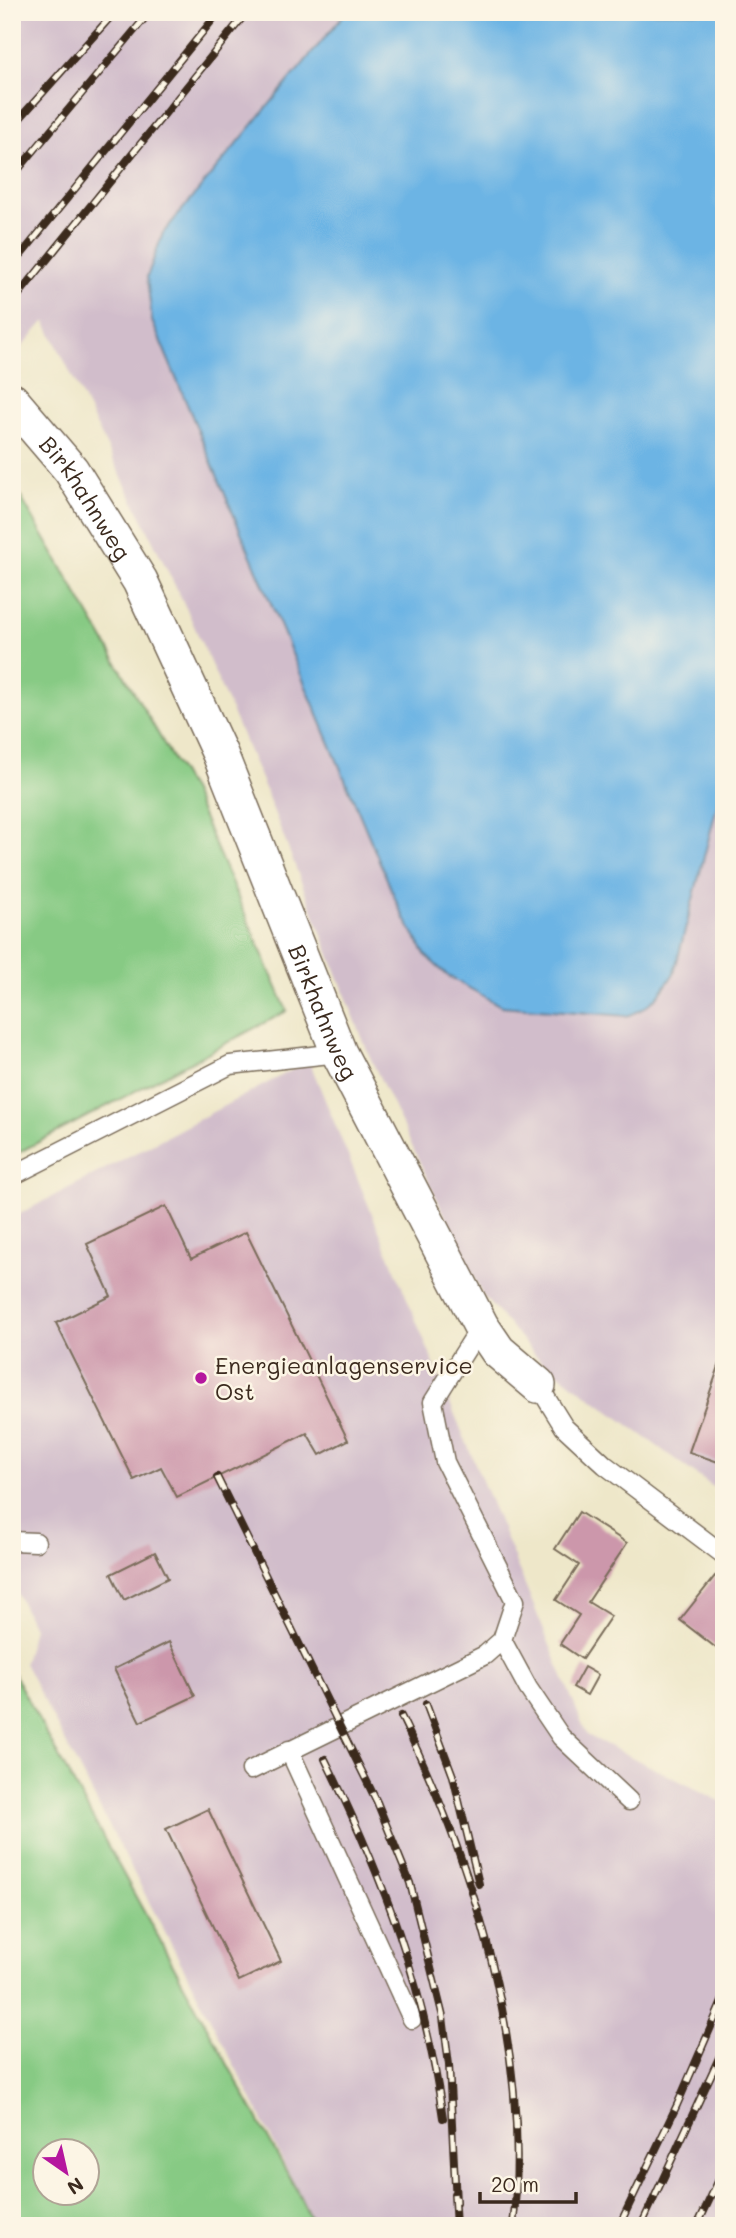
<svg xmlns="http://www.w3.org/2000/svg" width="736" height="2238" viewBox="0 0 736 2238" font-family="Mali,sans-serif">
  <rect width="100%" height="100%" fill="#fcf5e5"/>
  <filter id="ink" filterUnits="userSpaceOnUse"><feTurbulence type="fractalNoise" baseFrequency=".0143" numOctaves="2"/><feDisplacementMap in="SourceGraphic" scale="14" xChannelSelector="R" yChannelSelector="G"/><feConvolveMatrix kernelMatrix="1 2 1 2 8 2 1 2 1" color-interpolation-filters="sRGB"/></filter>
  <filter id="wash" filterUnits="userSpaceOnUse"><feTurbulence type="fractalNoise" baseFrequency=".00686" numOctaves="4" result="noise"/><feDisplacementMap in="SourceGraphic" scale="28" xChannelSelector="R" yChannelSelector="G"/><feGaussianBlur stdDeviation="1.57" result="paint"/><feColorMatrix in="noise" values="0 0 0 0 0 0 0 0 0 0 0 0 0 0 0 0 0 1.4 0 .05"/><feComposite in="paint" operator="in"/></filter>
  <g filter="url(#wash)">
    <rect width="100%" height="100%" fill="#eee7c9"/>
    <path fill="#d1bdcb" d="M12 12H724V1495L541 1361 483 1296 369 1055 261 779 188 612 45 321 12 358Z
      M309 1061 587 1735 724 1803V2226H315L250 2095 24 1663 33 1628 12 1582V1218Z"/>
    <path fill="#87ca84" stroke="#617a51" stroke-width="2" fill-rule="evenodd" d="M12 482 192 792 287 1011 12 1156Z
      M12 1671 296 2189 314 2226H12ZM46 2150H88V2192H46Z"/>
    <path fill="#6cb4e4" stroke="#546f81" stroke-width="2" d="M346 12H724V779L674 973C661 994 651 1008 627 1016L501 1006 448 976 426 956 400 910 152 321 147 277 163 233Z"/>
    <g id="blocks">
      <path fill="#cc97ab" d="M166 1206 191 1259 246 1232 348 1440 320 1455 307 1433 177 1497 161 1467 134 1480 56 1323 111 1296 87 1244Z
        M724 1352V1464L689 1452Z
        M579 1512 627 1543 588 1602 611 1616 582 1659 560 1644 579 1615 556 1600 579 1565 555 1549Z
        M155 1552 168 1578 124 1600 111 1574Z
        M715 1576 724 1583V1654L680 1620Z
        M169 1642 195 1696 140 1722 114 1669Z
        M584 1667 598 1675 587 1695 573 1687Z
        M208 1809 281 1961 239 1981 166 1829Z"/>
    </g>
  </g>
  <g filter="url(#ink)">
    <use href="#blocks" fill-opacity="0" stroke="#7a6c5a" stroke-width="2"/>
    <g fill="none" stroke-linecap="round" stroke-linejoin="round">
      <defs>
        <path id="lane" d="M12 1176 230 1065 339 1053
          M481 1326 433 1402 445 1462 515 1601 502 1640 528 1688 561 1737 629 1801
          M538 1385 564 1427 605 1465 724 1555
          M12 1541 36 1542
          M289 1750 412 2019
          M251 1770 485 1655 502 1640"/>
        <g id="street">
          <path id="s1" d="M12 401 71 470 140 581 220 754 339 1053 481 1326 498 1351 538 1385"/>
        </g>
      </defs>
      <use href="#lane" stroke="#7a6c5a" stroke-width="21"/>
      <use href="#street" stroke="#7a6c5a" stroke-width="38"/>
      <use href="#lane" stroke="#fff" stroke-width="18"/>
      <use href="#street" stroke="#fff" stroke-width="35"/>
      <defs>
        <path id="rail" d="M12 127 115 12
          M12 177 150 12
          M12 266 219 12
          M12 303 247 12
          M217 1477 377 1802 410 1883 443 2017 449 2065 456 2203
          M426 1704 453 1776 479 1884
          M401 1716C476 1869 532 2054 513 2226
          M325 1759C384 1879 424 1984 443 2118
          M454 2194 456 2226
          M619 2226 677 2105 724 1997
          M641 2226 724 2047
          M697 2226 724 2169"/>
      </defs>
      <use href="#rail" stroke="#3b2a1e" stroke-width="8"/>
      <use href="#rail" stroke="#fcf5e5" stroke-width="5" stroke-dasharray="16" stroke-linecap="butt"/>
    </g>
  </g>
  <circle fill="#b5179e" stroke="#fcf5e5" stroke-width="2.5" cx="201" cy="1378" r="7"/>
  <g text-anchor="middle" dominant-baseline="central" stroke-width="5" stroke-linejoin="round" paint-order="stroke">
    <g font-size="23" fill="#3b2a1e" stroke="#fcf5e5">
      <text stroke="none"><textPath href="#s1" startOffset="122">Birkhahnweg</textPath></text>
      <text stroke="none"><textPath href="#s1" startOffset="690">Birkhahnweg</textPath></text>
    </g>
    <g font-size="23" fill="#3b2a1e" stroke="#fcf5e5" text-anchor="start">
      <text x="215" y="1365">Energieanlagenservice<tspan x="215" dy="26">Ost</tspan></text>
    </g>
  </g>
  <rect width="736" height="2238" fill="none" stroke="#fcf5e5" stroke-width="42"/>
  <g transform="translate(66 2172) rotate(146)"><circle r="33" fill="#fcf5e5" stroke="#afa495" stroke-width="2"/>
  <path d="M0-5L12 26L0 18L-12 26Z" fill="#b5179e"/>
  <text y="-10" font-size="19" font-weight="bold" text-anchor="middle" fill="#3b2a1e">N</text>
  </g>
  <path d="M480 2192v10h96v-10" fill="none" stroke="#3b2a1e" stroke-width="3.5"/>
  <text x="491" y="2192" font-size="21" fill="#3b2a1e" stroke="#fcf5e5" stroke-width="5" paint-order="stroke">20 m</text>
</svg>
